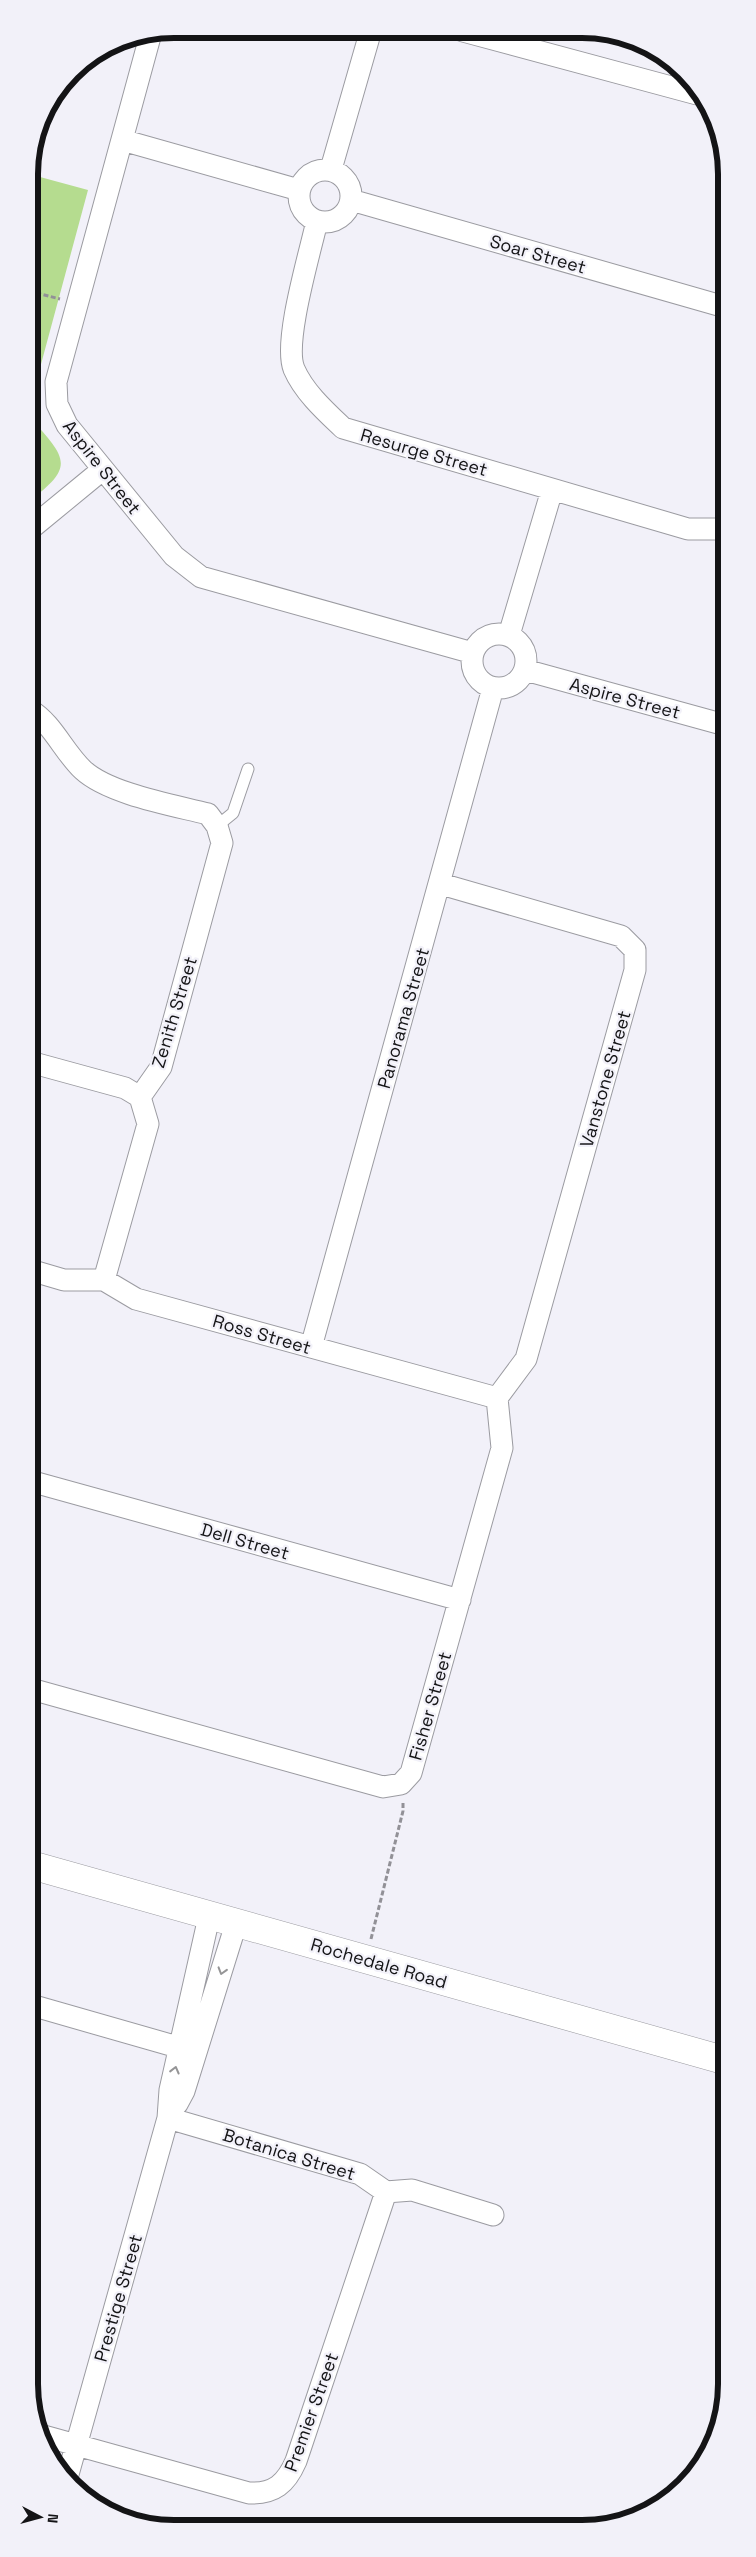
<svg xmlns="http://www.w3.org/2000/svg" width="756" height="2557" viewBox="0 0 756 2557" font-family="'Space Grotesk',sans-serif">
  <rect width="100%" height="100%" fill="#f2f1f9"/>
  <path fill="#b5dc8f" d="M29 174 88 190 30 405V417C64 457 78 465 29 501Z"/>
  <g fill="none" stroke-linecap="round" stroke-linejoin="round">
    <defs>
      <path id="lane" d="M217 826 233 813 248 769"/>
      <path id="street" d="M463 31 697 94
        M151 33 56 382 57 404 67 425 174 556 201 577 473 653
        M122 140 299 190
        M331 169 371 30
        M299 196a26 26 0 1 1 52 0a26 26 0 1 1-52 0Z
        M351 200 725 307
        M317 221C310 253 283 342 294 369 304 392 325 411 343 428L688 529H725
        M29 530 102 470
        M472 661a27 27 0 1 1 54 0a27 27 0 1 1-54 0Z
        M509 635 552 490
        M525 670 725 725
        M30 710C53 724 63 751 83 770 109 794 173 805 208 814L217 826 222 843 161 1067 140 1097 148 1124 104 1280
        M441 884 621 936 635 950V970L526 1359 497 1398
        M30 1062 125 1088 140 1097
        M30 1270 64 1280H104L136 1299 497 1398
        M311 1347 493 688
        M30 1481 460 1600
        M31 1689 383 1787 401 1784 411 1773 502 1448 497 1398
        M31 2005 181 2048
        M177 2104 184 2091 236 1924
        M168 2118 360 2174 386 2192 412 2190 493 2215
        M44 2436 249 2493C274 2494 286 2484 296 2461L386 2192
        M67 2478 168 2118 170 2090 209 1917"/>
      <path id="secondary" d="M31 1865 727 2061"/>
    </defs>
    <use href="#lane" stroke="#9b9ba1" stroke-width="13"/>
    <use href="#street" stroke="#9b9ba1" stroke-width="23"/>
    <use href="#secondary" stroke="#9b9ba1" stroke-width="29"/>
    <path stroke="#929197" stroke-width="3" stroke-dasharray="5 2.5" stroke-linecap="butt" d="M29 291 60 299
      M371 1939 403 1811V1802"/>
    <use href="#lane" stroke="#fff" stroke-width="11"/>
    <use href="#street" stroke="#fff" stroke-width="21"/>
    <use href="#secondary" stroke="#fff" stroke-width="28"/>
  </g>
  <defs><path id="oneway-chevron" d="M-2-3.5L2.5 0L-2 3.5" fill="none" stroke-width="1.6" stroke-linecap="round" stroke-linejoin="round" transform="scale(1.25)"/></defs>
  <g stroke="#959596">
    <use href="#oneway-chevron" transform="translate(222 1971) rotate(107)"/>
    <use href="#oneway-chevron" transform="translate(175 2070) rotate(-76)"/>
  </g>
  <g text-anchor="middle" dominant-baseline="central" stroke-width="4.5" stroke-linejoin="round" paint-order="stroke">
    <g font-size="18" fill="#141416" stroke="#f2f1f9">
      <text transform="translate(538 254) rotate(16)">Soar Street</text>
      <text transform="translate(424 452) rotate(16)">Resurge Street</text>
      <text transform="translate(102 467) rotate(52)">Aspire Street</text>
      <text transform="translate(625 698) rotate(15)">Aspire Street</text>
      <text transform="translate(174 1012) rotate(-73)">Zenith Street</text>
      <text transform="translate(403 1018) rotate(-74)">Panorama Street</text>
      <text transform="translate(605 1079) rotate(-74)">Vanstone Street</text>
      <text transform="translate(262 1334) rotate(16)">Ross Street</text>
      <text transform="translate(245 1541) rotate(16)">Dell Street</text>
      <text transform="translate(430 1706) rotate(-74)">Fisher Street</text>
      <text transform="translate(379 1963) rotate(16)">Rochedale Road</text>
      <text transform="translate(289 2154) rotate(17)">Botanica Street</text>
      <text transform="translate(118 2298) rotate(-74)">Prestige Street</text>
      <text transform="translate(311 2412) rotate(-70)">Premier Street</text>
    </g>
  </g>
  <path d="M0 0H756V2557H0ZM174 38H582A136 136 0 0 1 718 174V2384A136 136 0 0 1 582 2520H174A136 136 0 0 1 38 2384V174A136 136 0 0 1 174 38Z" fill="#f2f1f9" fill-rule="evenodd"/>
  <path fill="none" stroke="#141416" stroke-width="6" d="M174 38H582A136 136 0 0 1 718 174V2384A136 136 0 0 1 582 2520H174A136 136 0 0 1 38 2384V174A136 136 0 0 1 174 38Z"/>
  <g transform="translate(40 2517) rotate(96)" stroke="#f2f1f9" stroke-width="4" paint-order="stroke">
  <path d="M0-4L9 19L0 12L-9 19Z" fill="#141416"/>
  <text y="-8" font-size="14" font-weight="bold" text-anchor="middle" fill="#141416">N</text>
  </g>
</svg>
